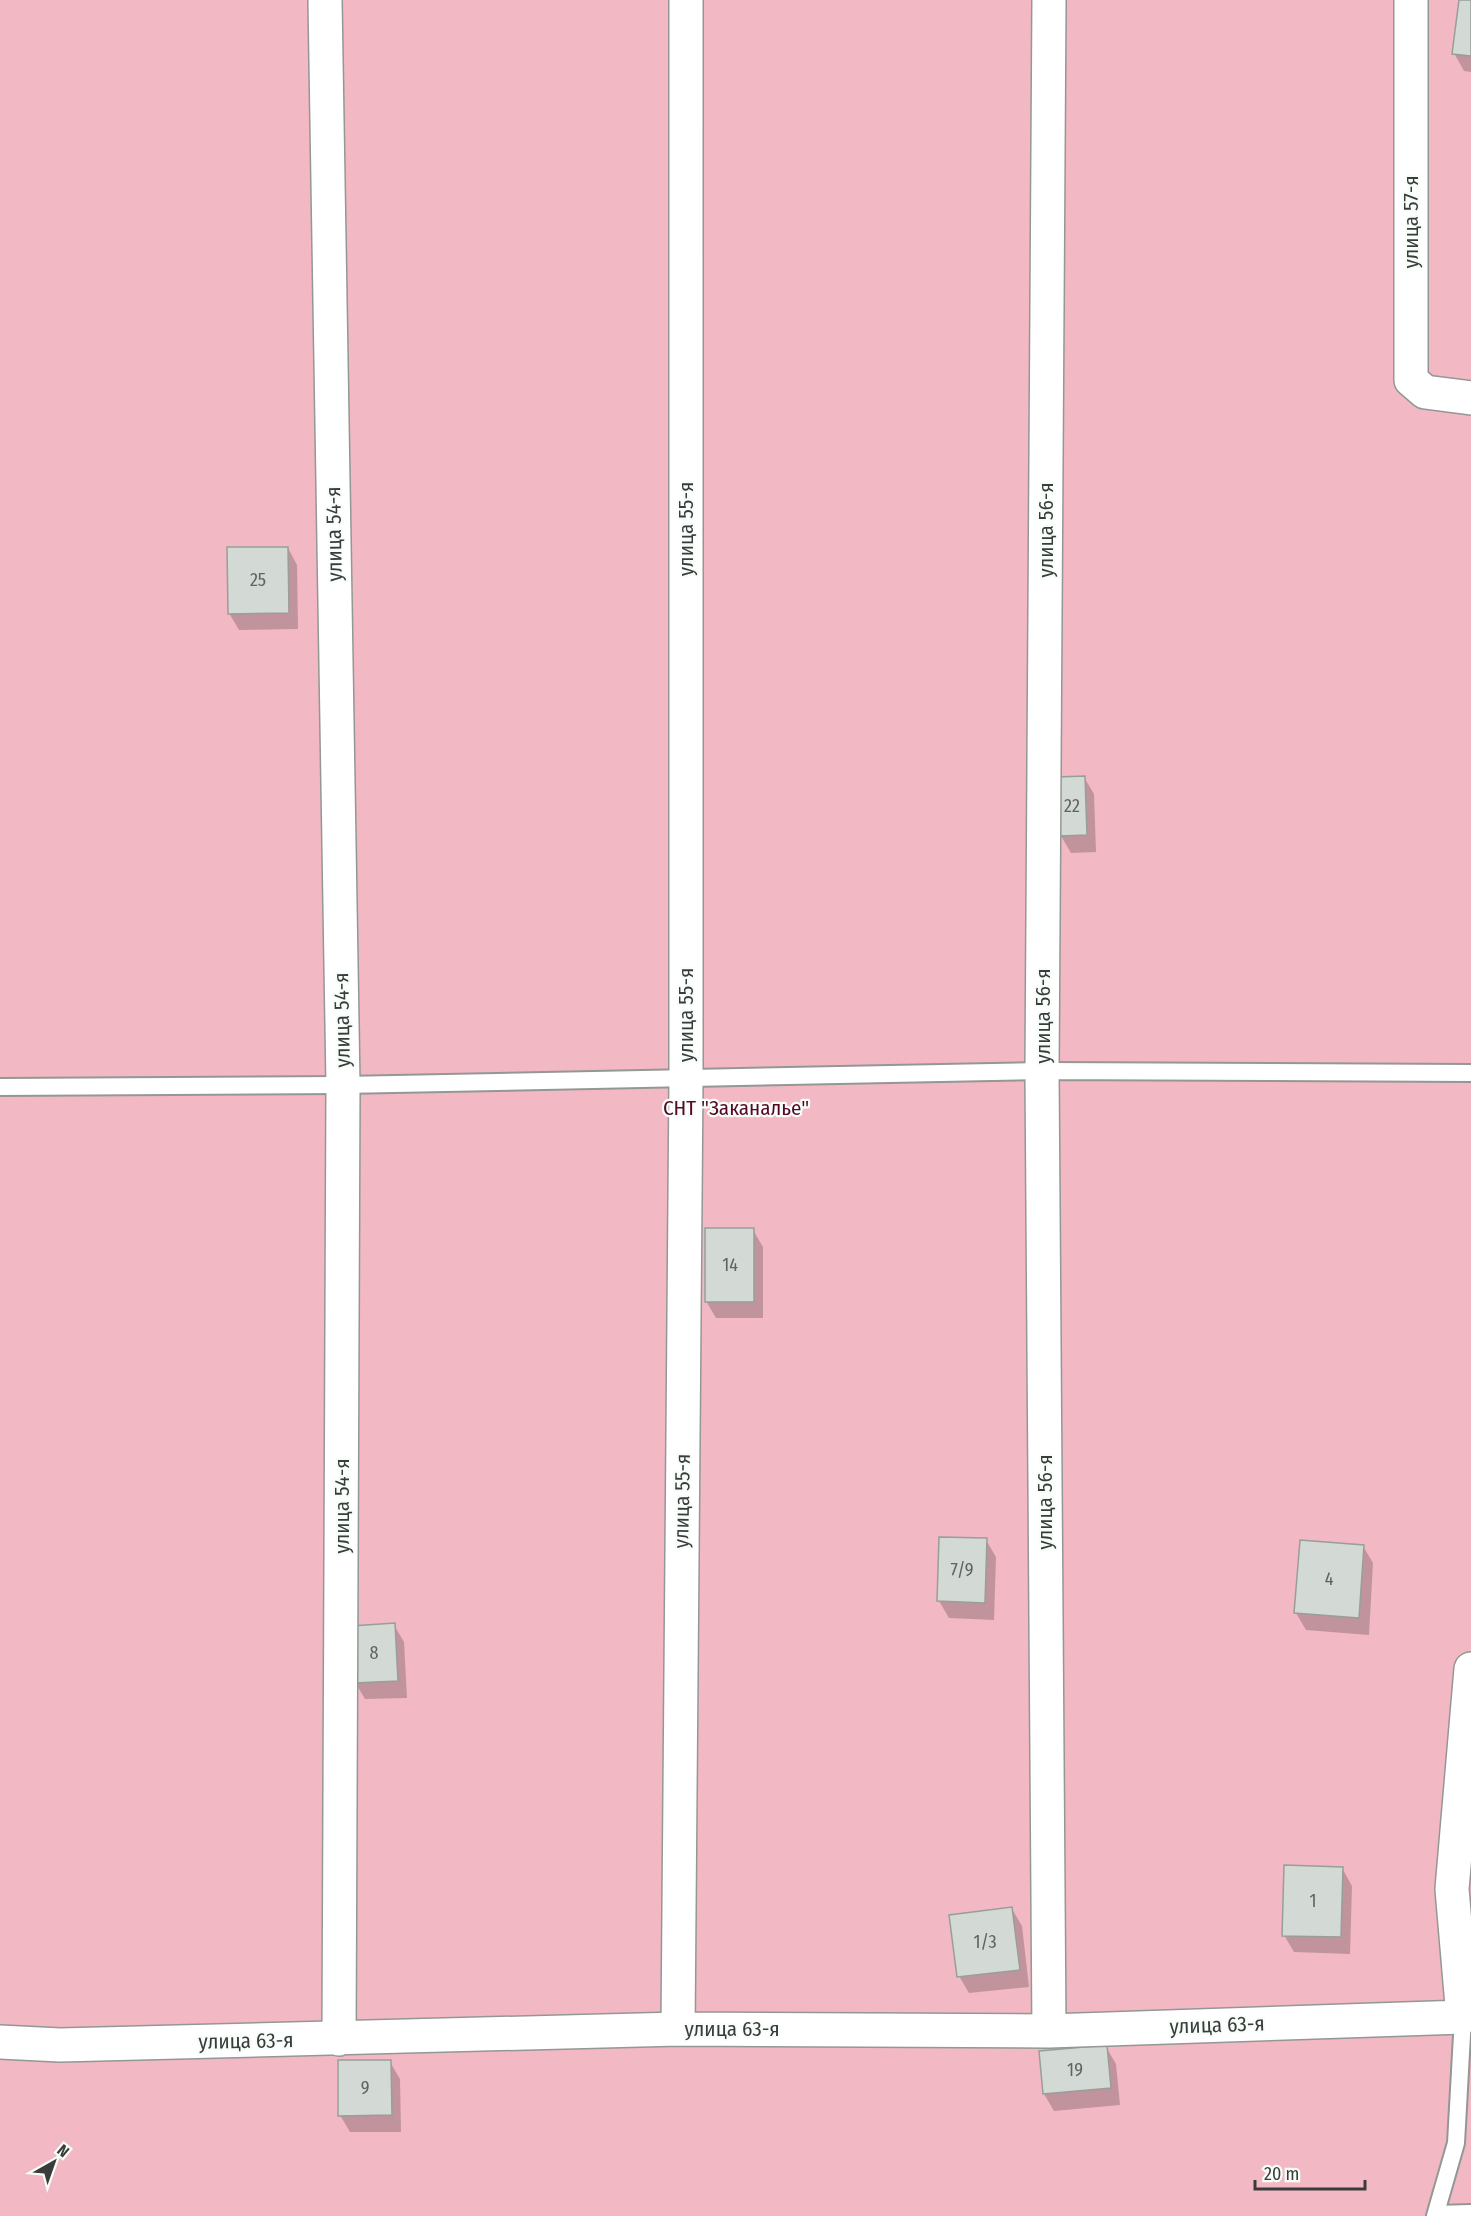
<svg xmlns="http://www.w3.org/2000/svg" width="1471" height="2216" viewBox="0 0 1471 2216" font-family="'Fira Sans Condensed',sans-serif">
  <rect width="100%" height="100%" fill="#f7fdf9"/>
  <path fill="#f2b8c4" d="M0 0H1471V2216H0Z"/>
  <path fill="#0003" d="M1460 0H1471V72L1464 71 1454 53Z
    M288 548 297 565 298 629 239 630 229 613Z
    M1084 777 1094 794 1096 852 1071 853 1061 836Z
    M753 1230 763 1247V1318H716L706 1301Z
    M986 1540 996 1557 994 1620 949 1618 939 1601Z
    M1363 1546 1373 1563 1369 1635 1306 1630 1296 1613Z
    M394 1625 404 1642 407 1698 365 1699 355 1682Z
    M1342 1868 1352 1886 1350 1954 1294 1952 1284 1935Z
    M1012 1909 1022 1926 1029 1987 969 1993 959 1976Z
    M1106 2047 1116 2064 1120 2105 1054 2111 1044 2094 1040 2052Z
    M390 2062 400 2079 401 2132H350L340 2115Z"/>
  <path fill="#d3d9d5" stroke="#989e9a" stroke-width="1.5" d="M1459 0H1471V56L1452 54Z
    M227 547H288L289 613 228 614Z
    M1085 776 1087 835 1059 836 1057 777Z
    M705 1228H754V1302H705Z
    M939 1537 987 1538 985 1603 937 1601Z
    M1300 1540 1364 1545 1359 1618 1294 1613Z
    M395 1623 398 1681 354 1683 351 1626Z
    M1284 1865 1343 1867 1341 1937 1282 1936Z
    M1012 1907 1020 1970 957 1977 949 1915Z
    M1107 2045 1111 2088 1043 2094 1039 2051Z
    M338 2060H391L392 2115 338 2116Z"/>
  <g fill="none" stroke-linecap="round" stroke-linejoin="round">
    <defs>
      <path id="lane" d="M0 1087 343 1085 1042 1071 1471 1073
        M1436 2214 1471 2213
        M1435 2216 1456 2143 1463 2017"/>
      <path id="street" d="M325 0 343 1085 339 2039
        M1411 0V380L1425 392 1471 398
        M678 2029 686 1079V0
        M1049 2031 1042 1071 1049 0
        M0 2042 60 2045 678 2029 1049 2031 1463 2017 1452 1889 1471 1669"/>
    </defs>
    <use href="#lane" stroke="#939894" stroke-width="20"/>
    <use href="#street" stroke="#939894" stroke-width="36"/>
    <use href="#lane" stroke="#fff" stroke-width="16"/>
    <use href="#street" stroke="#fff" stroke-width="33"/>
  </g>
  <g text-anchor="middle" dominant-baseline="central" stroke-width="4.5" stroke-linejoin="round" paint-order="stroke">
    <g font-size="18" fill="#606362">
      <text x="258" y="580">25</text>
      <text x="1072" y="806">22</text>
      <text x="730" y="1265">14</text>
      <text x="962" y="1570">7/9</text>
      <text x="1329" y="1579">4</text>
      <text x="374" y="1653">8</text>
      <text x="1313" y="1901">1</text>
      <text x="985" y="1942">1/3</text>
      <text x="1075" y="2070">19</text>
      <text x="365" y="2088">9</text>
    </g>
    <g font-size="21" fill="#3a3c3b" stroke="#f7fdf9">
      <text transform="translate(1411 222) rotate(-90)">улица 57-я</text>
      <text transform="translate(686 529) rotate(-90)">улица 55-я</text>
      <text transform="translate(1046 530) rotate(-90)">улица 56-я</text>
      <text transform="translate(334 534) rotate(-91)">улица 54-я</text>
      <text transform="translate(686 1015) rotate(-90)">улица 55-я</text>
      <text transform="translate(1043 1016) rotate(-90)">улица 56-я</text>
      <text transform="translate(342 1020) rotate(-91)">улица 54-я</text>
      <text transform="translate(682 1501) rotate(-89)">улица 55-я</text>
      <text transform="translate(1045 1502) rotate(-90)">улица 56-я</text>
      <text transform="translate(342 1506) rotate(-90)">улица 54-я</text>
      <text transform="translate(1217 2025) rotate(-2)">улица 63-я</text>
      <text x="732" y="2029">улица 63-я</text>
      <text transform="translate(246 2041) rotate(-1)">улица 63-я</text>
    </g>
    <g font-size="21" fill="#560826" stroke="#f7fdf9">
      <text x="736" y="1108">СНТ "Заканалье"</text>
    </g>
  </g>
  <g transform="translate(54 2162) rotate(40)" stroke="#f7fdf9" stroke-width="4.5" paint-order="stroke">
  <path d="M0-4.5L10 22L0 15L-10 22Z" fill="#3a3c3b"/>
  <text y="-9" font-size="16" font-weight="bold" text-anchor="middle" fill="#3a3c3b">N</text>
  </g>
  <path d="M1255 2180v9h110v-9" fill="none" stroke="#3a3c3b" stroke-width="3"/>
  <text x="1264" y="2180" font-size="18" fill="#3a3c3b" stroke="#f7fdf9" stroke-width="4.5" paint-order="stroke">20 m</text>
</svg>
